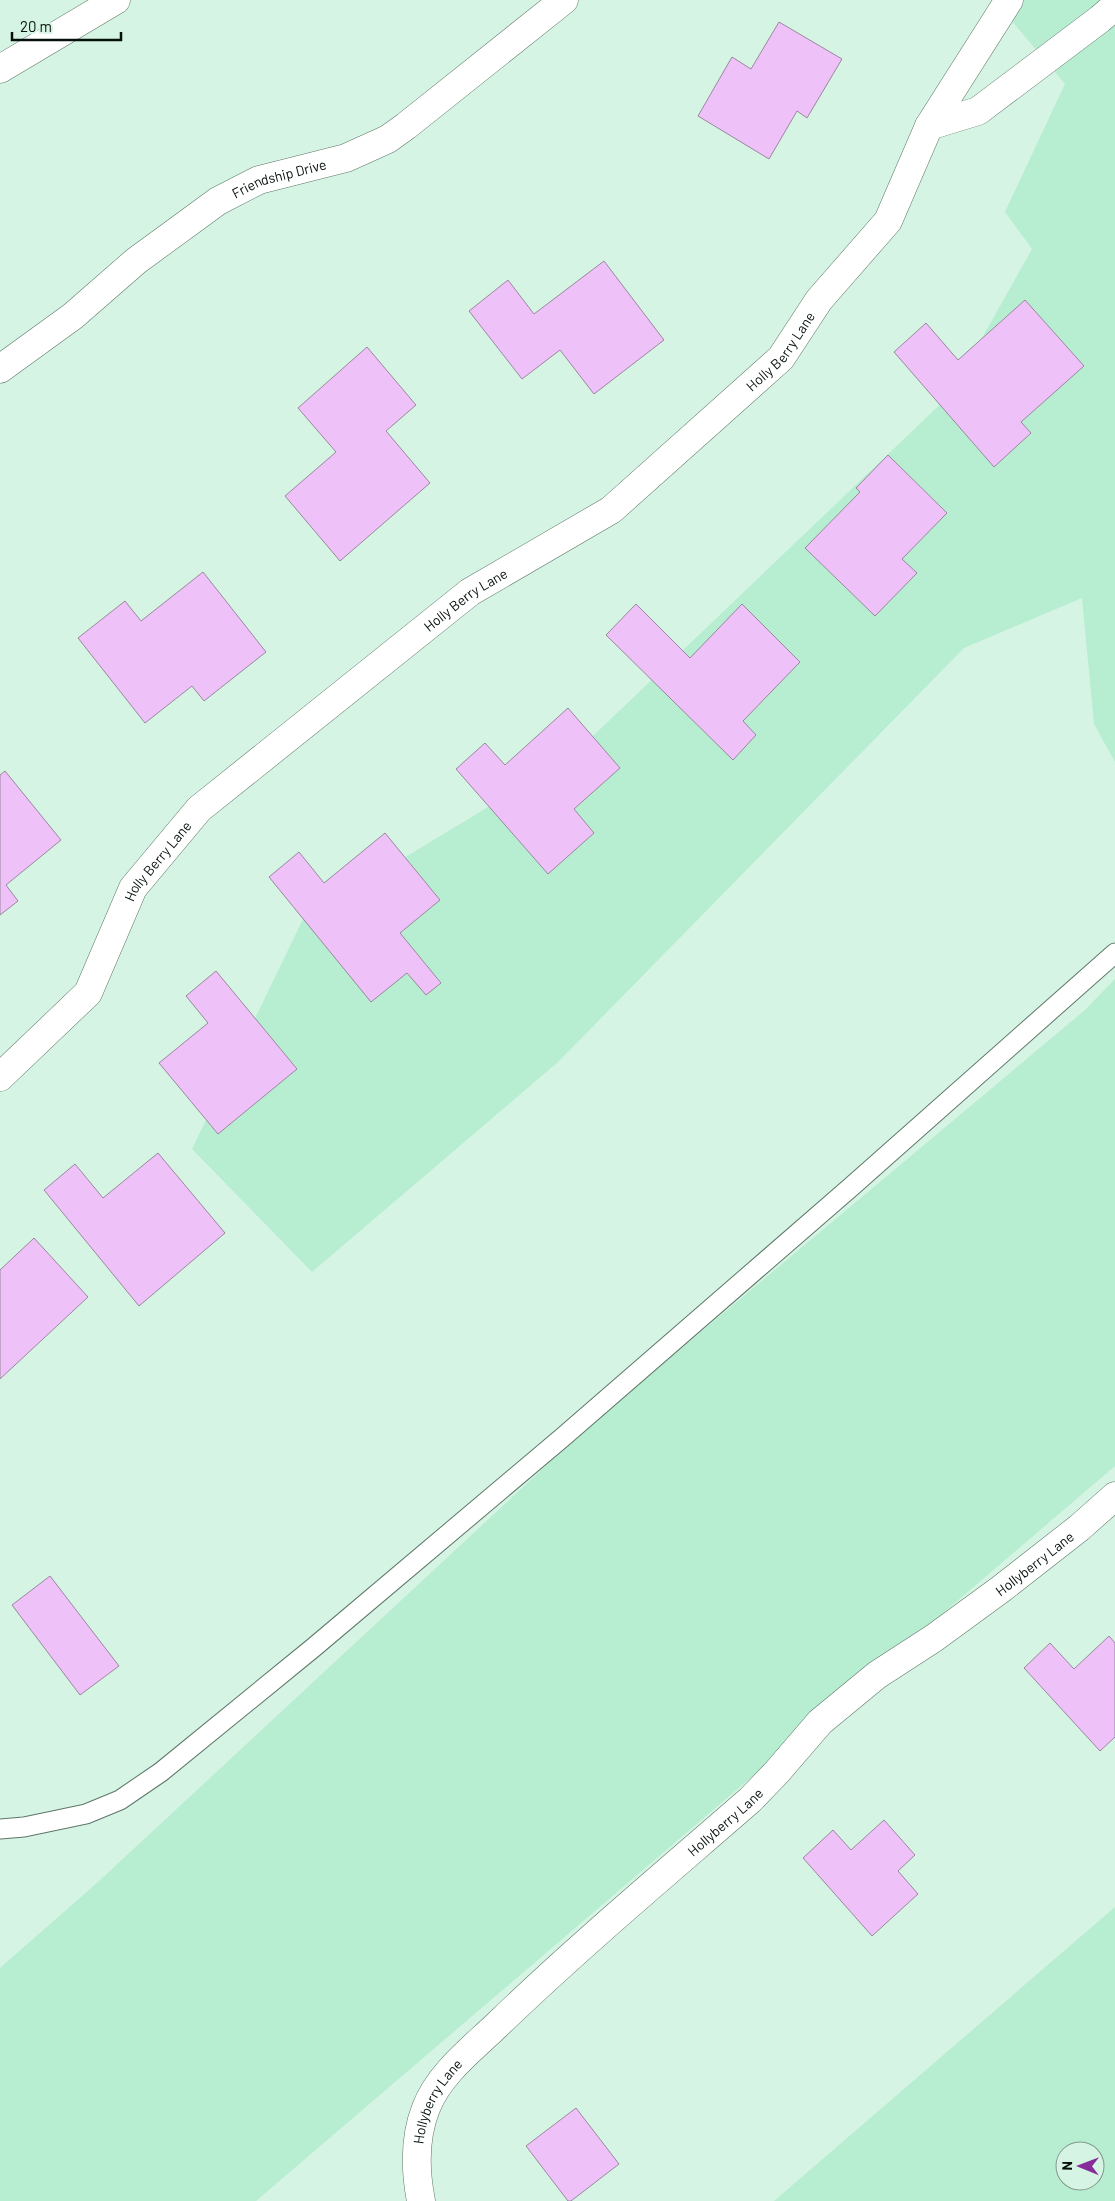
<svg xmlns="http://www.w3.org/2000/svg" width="1115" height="2201" viewBox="0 0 1115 2201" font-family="Barlow,sans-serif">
  <rect width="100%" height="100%" fill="#d6f4e3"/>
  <path fill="#b7edd0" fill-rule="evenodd" d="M994 0H1115V762L1094 724 1082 598 964 648 558 1062 312 1272 192 1149 303 919 571 757 950 395 1032 249 1005 212 1065 84Z
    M1115 979V1466L256 2201H0V1968L98 1882 591 1424 1085 1010Z
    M1115 1907V2201H774ZM1065 2151H1095V2181H1065Z"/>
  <path fill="#efc1f9" stroke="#99889d" d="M779 22 842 59 807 118 797 111 769 159 698 116 732 57 751 69Z
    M604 261 664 340 594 394 560 350 522 379 469 311 508 280 534 314Z
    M1025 300 1084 366 1021 422 1031 433 994 467 894 352 926 323 958 360Z
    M367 347 416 405 386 431 430 483 340 561 285 496 336 452 298 408Z
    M888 455 947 513 902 559 917 573 875 616 805 548 860 492 856 488Z
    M203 572 266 652 204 701 192 686 145 723 78 638 125 601 141 621Z
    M636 604 690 658 742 604 800 662 743 721 756 735 733 760 606 635Z
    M568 708 620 768 574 809 594 833 548 874 456 769 485 743 505 765Z
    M5 771 61 840 6 885 18 901 0 915V775Z
    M385 833 440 900 400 933 441 983 426 995 407 973 371 1002 269 877 299 852 324 883Z
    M216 971 297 1069 218 1134 159 1063 208 1023 186 996Z
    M158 1153 225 1233 139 1306 44 1190 75 1164 103 1198Z
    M34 1238 88 1297 0 1379V1270Z
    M50 1576 119 1666 80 1695 12 1605Z
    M1109 1636 1115 1643V1737L1100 1751 1024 1668 1050 1643 1074 1669Z
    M884 1820 915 1855 898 1871 918 1894 872 1936 803 1858 833 1830 851 1850Z
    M576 2108 619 2164 571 2201H568L526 2146Z"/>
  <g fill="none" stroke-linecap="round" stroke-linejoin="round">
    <defs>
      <path id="service" d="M0 1829 24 1827 86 1814 120 1800 161 1772 313 1648 563 1437 851 1187 1115 953"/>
      <g id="minor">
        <path d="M0 69 116 0"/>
        <path d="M929 126 978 111 1100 19 1115 6"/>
        <path id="s1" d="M0 369 73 316 136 261 218 201 259 180 346 158 388 139 406 126 564 0"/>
        <path id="s2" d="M0 1077 88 993 133 888 199 809 470 592 611 510 781 358 819 300 888 221 929 126 1009 0"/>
        <path id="s3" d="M421 2201C415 2170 414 2138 426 2108 439 2074 472 2049 497 2025 578 1947 665 1874 750 1800L777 1772 820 1722 877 1675 934 1638 1001 1589 1079 1528 1115 1496"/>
      </g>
    </defs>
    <use href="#service" stroke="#5d7769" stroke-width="21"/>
    <use href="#minor" stroke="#5d7769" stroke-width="29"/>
    <use href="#service" stroke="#fff" stroke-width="19"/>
    <use href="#minor" stroke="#fff" stroke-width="28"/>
  </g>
  <g text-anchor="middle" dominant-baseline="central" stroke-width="4" stroke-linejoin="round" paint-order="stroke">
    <g font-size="14" fill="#07110c" stroke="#d6f4e3">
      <text stroke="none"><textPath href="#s1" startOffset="341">Friendship Drive</textPath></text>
      <text stroke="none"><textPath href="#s2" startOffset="1082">Holly Berry Lane</textPath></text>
      <text stroke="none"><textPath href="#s2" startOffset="678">Holly Berry Lane</textPath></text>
      <text stroke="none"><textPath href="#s2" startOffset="272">Holly Berry Lane</textPath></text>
      <text stroke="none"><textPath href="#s3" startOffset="915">Hollyberry Lane</textPath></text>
      <text stroke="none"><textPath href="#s3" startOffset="510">Hollyberry Lane</textPath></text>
      <text stroke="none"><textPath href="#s3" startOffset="105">Hollyberry Lane</textPath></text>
    </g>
  </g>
  <g transform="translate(1080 2166) rotate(271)"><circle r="24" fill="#d6f4e3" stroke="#83998d"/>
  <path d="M0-4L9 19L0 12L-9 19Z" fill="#872d99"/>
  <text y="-8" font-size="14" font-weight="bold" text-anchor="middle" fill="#07110c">N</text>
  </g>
  <path d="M12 32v8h109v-8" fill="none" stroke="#07110c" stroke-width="2.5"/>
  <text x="20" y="32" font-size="15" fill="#07110c" stroke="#d6f4e3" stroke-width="4" paint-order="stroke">20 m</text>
</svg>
